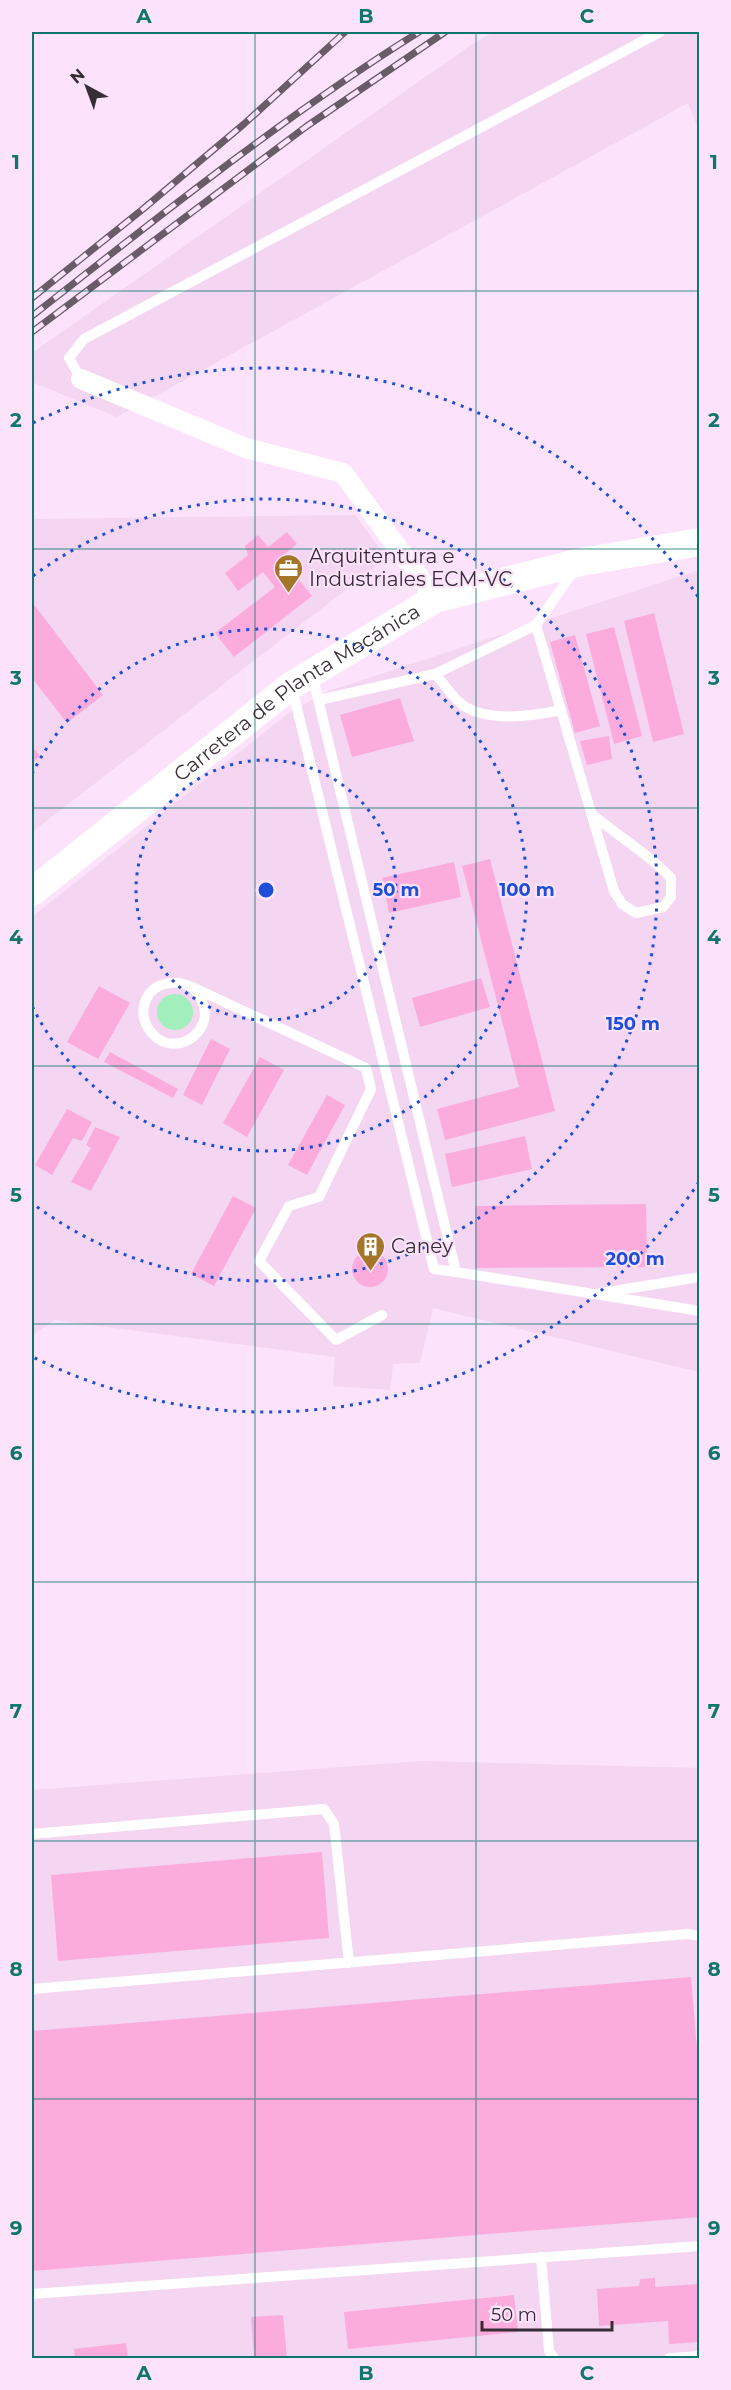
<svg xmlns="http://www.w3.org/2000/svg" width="731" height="2390" viewBox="0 0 731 2390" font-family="Montserrat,sans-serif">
  <rect width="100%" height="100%" fill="#fce2fa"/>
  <path fill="#f4d5f2" d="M494 32H699V131L688 103 117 417 32 382V353L471 45Z
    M355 515 387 558 32 832V519Z
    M699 570V1372L433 1308 420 1363 393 1364 390 1390 333 1386 335 1357 54 1320 32 1336V917L290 712 329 691Z
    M423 1761 699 1768V2358H32V1790Z"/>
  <path fill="#a2eebd" d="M157 1012a18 18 0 1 1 36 0a18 18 0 1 1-36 0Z"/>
  <path fill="#fbacdd" d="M287 532 297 544 281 557 312 596 234 657 215 633 275 587 263 572 238 591 225 573 248 555 245 546 258 535 268 547Z
    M32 602 103 695 67 723 32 678Z
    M654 613 684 734 653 742 624 621Z
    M614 627 642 736 614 744 586 634Z
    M575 635 600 726 575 733 550 642Z
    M400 698 414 741 352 757 340 715Z
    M609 736 612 759 587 765 580 741Z
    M32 746 40 756 32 763Z
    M490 859 555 1111 445 1140 437 1109 519 1087 462 866Z
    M454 862 461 897 389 913 382 878Z
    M481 978 490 1007 420 1027 412 998Z
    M99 986 130 1003 98 1059 67 1042Z
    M211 1039 230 1049 202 1105 183 1095Z
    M110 1052 178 1089 173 1098 104 1062Z
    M260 1057 284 1070 247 1137 223 1123Z
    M327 1095 345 1105 307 1175 288 1165Z
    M67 1109 92 1122 82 1141 73 1138 52 1175 35 1165Z
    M95 1127 120 1137 91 1191 71 1182 91 1148 86 1145Z
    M525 1136 532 1169 452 1187 445 1154Z
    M233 1196 256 1208 214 1286 191 1274Z
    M646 1204 647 1267 475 1268V1206Z
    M352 1269a18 18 0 1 1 36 0a18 18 0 1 1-36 0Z
    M322 1852 329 1938 58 1961 51 1875Z
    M691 1977 700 2085V2217L32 2271V2031Z
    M655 2278V2287L700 2284V2342L669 2344 668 2321 599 2326 597 2289 639 2286 640 2279Z
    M514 2295 518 2332 348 2349 344 2312Z
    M283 2315 287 2358H254L251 2317Z
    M126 2343 128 2358H75L74 2349Z"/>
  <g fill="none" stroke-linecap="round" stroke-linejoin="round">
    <path stroke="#fff" stroke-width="10" d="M81 379 69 358 84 339 660 32
      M536 625 614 891 622 904 636 913 663 907 671 897V878C648 853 617 836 591 813
      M435 674C444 683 453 699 464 706 489 722 533 716 561 710
      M292 688 434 1269 456 1272 312 674
      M319 700 435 674 536 625 575 569
      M192 987C229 1022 177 1065 151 1032 145 1025 142 1015 144 1006 149 983 173 978 192 987L366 1068 371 1089 319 1197 289 1206 259 1261 336 1340 382 1315
      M456 1272 700 1311
      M601 1293 700 1277
      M32 1834 324 1809 334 1824 349 1963
      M32 1989 688 1934 700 1936
      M541 2257 549 2351 554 2358
      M32 2294 700 2246
      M669 2358 700 2356"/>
    <path stroke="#fff" stroke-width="20" d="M81 379 246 448 343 473 435 599"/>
    <path stroke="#fff" stroke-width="28" id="s1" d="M32 892 292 685 435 599 581 562 700 542"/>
    <defs>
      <path id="rail" d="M32 298 143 209 244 124 345 32
        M32 316C157 218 284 116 419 32
        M32 332 307 126 445 32"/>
    </defs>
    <use href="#rail" stroke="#695b68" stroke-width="7"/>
    <use href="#rail" stroke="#fce2fa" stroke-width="4.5" stroke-dasharray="14" stroke-linecap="butt"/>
  </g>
  <path fill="none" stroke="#0f766e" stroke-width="1.5" stroke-opacity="0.55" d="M255 32V2358M476 32V2358M32 291H700M32 549H700M32 808H700M32 1066H700M32 1324H700M32 1582H700M32 1841H700M32 2099H700"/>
  <g fill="none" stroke="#1d4ed8" stroke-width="3" stroke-dasharray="3 6">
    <circle cx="266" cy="890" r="130"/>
    <path d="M32 774A261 261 0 1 1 32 1006"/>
    <path d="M33 576A391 391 0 1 1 33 1204"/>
    <path d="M699 1182A522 522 0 0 1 33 1357M33 423A522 522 0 0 1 699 598"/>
  </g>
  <defs>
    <symbol id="office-pin" viewBox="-11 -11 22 30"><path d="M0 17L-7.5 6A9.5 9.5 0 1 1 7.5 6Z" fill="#a5762a" stroke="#fce2fa"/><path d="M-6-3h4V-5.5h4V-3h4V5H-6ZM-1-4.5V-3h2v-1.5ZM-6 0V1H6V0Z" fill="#fff"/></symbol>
    <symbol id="building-pin" viewBox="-11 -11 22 30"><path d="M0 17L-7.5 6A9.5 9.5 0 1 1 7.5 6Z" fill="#a5762a" stroke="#fce2fa"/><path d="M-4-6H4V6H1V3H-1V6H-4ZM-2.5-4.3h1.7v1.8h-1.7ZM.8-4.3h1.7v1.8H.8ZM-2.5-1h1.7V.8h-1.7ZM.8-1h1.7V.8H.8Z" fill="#fff"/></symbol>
  </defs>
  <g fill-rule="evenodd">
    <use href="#office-pin" x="272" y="552" width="33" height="45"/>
    <use href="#building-pin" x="354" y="1230" width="33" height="45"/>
  </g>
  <g text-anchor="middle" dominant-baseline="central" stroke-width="4.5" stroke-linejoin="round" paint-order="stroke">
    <g font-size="20" fill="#372d36" stroke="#fce2fa" text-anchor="start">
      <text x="309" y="556">Arquitentura e<tspan x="309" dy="23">Industriales ECM-VC</tspan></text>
      <text x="391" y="1246">Caney</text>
    </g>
    <g font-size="20" fill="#372d36" stroke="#fce2fa">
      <text stroke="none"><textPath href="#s1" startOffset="332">Carretera de Planta Mecánica</textPath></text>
    </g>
  </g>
  <circle cx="266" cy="890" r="9" fill="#1d4ed8" stroke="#fce2fa" stroke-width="3"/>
  <g font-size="18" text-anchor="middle" font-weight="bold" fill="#1d4ed8" stroke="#fce2fa" stroke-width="4.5" stroke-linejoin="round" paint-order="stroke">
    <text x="396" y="896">50 m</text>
    <text x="527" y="896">100 m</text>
    <text x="633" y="1030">150 m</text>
    <text x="635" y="1265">200 m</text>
  </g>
  <rect width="731" height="2390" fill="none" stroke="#fce2fa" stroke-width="66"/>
  <g transform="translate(87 87) rotate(319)" stroke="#fce2fa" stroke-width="4.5" paint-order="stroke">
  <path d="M0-4.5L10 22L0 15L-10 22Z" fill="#372d36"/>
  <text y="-9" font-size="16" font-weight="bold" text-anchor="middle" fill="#372d36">N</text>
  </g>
  <path d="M482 2321v9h130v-9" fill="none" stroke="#372d36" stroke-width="3"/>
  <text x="491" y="2321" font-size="18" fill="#372d36" stroke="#fce2fa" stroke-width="4.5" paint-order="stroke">50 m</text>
  <rect x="33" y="33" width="665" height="2324" fill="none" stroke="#0f766e" stroke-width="2"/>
  <g font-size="20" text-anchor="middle" font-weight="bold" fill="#0f766e">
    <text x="144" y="23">A</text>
    <text x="366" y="23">B</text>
    <text x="587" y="23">C</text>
    <text x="16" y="169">1</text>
    <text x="714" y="169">1</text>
    <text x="16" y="427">2</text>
    <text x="714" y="427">2</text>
    <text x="16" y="685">3</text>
    <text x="714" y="685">3</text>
    <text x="16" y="944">4</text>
    <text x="714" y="944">4</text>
    <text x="16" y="1202">5</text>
    <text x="714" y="1202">5</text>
    <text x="16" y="1460">6</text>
    <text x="714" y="1460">6</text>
    <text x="16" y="1718">7</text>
    <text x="714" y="1718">7</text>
    <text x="16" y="1976">8</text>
    <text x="714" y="1976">8</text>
    <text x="16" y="2235">9</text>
    <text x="714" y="2235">9</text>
    <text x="144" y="2380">A</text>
    <text x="366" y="2380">B</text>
    <text x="587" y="2380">C</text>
  </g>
</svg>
